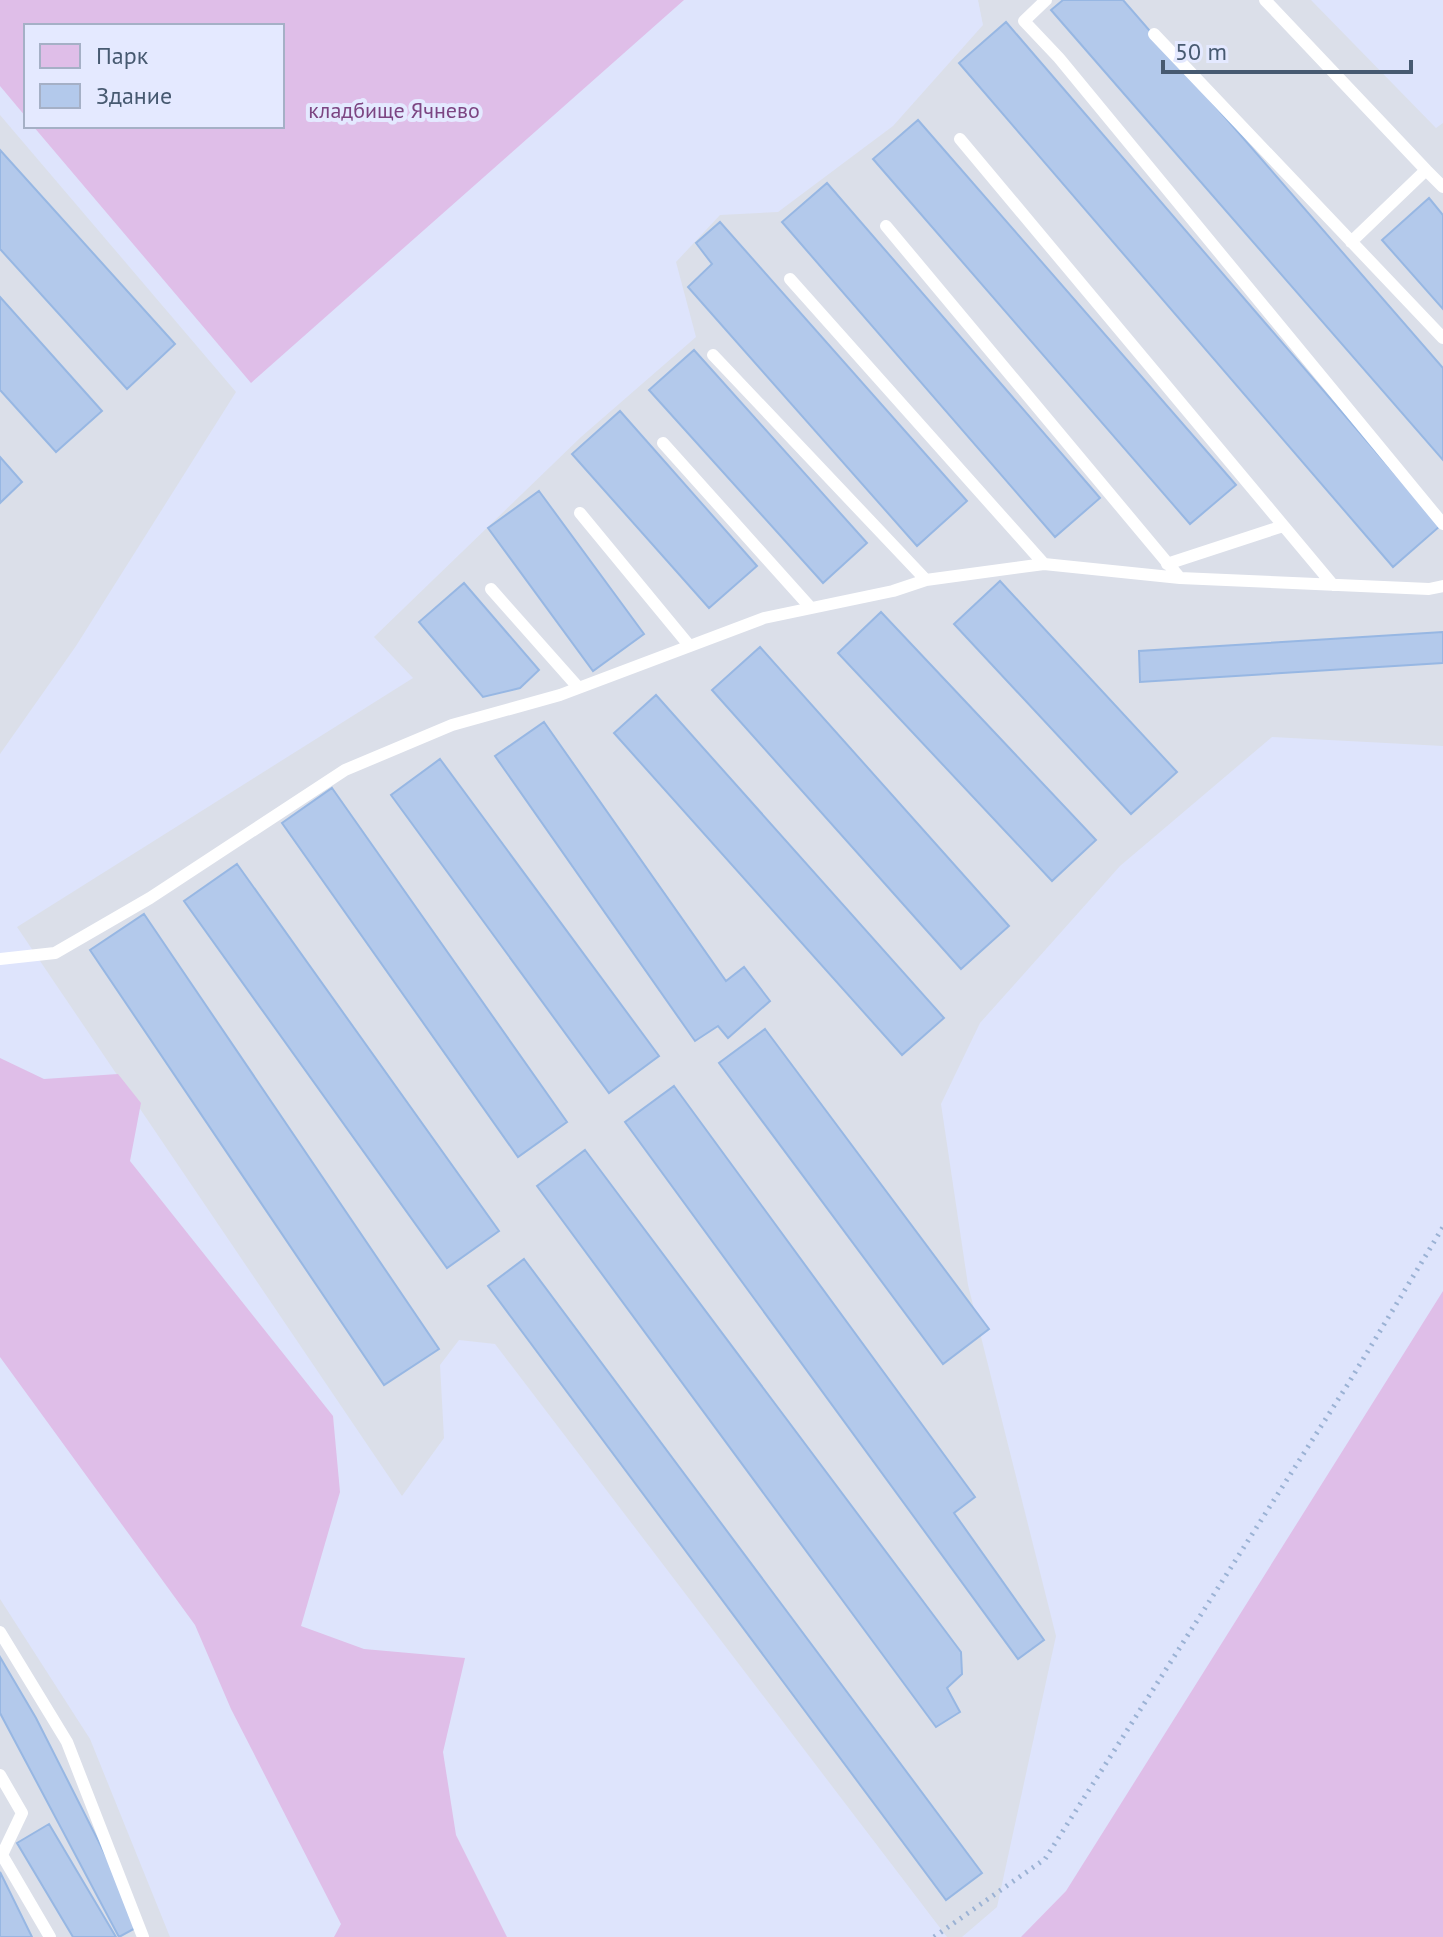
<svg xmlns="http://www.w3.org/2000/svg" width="1443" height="1937" viewBox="0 0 1443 1937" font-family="'PT Sans',sans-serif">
  <rect width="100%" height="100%" fill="#dee4fc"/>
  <path fill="#dbdfe9" d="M978 0H1311L1436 128 1443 123V746L1272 737 1120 866 980 1023 941 1104 968 1285 1056 1636 997 1907 962 1937H947L495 1344 459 1340 440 1365 444 1438 402 1496 17 927 413 678 374 637 581 437 696 337 676 262 720 215 778 212 893 126 983 25Z
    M0 115 236 392 76 646 0 754Z
    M0 1599 90 1739 170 1937H0Z"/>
  <path fill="#dfbee8" d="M0 0H684L251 383 33 126H282V26H26V117L0 86Z
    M0 1058 44 1079 118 1074 141 1103 130 1161 333 1416 340 1492 301 1626 364 1649 465 1658 443 1752 456 1835 507 1937H334L341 1924 231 1709 195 1625 0 1357Z
    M1443 1291V1937H1021L1066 1891Z"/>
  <path fill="#b3c9eb" stroke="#97b7e3" stroke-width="2" d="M1063 0H1123L1443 368V460L1051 10Z
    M1006 22 1440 526 1393 567 959 63Z
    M918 120 1236 485 1190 524 873 159Z
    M0 150 175 344 127 389 0 249Z
    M827 183 1100 498 1055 537 782 222Z
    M1429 198 1443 215V309L1382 240Z
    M720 222 967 501 917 546 688 287 712 264 696 243Z
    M0 297 102 411 56 452 0 390Z
    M694 350 867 543 823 583 649 390Z
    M620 411 757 566 709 608 572 454Z
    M0 457 22 482 0 503Z
    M539 491 644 634 593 671 488 528Z
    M1000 581 1177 772 1131 814 954 624Z
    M464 583 539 670 520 688 483 697 419 622Z
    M881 612 1096 840 1052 881 838 653Z
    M1443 632V663L1140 682 1139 651Z
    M760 647 1009 926 961 969 712 690Z
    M656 695 944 1018 902 1055 614 733Z
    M544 722 726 981 744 967 770 1001 728 1038 718 1026 695 1041 495 756Z
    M440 759 659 1056 609 1093 391 795Z
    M332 788 567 1122 518 1157 282 823Z
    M237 864 499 1231 447 1268 184 901Z
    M144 914 439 1349 384 1385 90 950Z
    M765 1029 989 1329 943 1364 719 1063Z
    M674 1086 975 1497 954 1513 1044 1640 1018 1659 625 1122Z
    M585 1150 961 1652 962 1674 947 1688 960 1712 936 1727 537 1186Z
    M524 1259 982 1873 946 1900 488 1286Z
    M0 1657 36 1718 141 1925 119 1937 0 1713Z
    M49 1824 116 1937H73L17 1843Z
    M0 1872 32 1937H0Z"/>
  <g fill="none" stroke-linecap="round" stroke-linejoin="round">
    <path stroke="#9bb2d4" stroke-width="5" stroke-dasharray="2 6" stroke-linecap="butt" d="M934 1937 1045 1859 1348 1384 1443 1227"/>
    <path stroke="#fff" stroke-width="12" d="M1046 0 1024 21 1059 58 1443 524
      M1265 0 1426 170 1351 242
      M1154 34 1443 338
      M960 139 1333 585
      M1426 170 1443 187
      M886 226 1180 578
      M790 279 1044 564
      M713 355 926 580
      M663 443 810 607
      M580 513 688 644
      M1167 564 1283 526
      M491 589 577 686
      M0 959 55 953 150 898 345 770 452 725 560 695 764 618 893 591 926 580 1044 564 1180 578 1429 589 1443 586
      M0 1632 67 1742 143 1937
      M0 1775 22 1813 2 1855 50 1937"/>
  </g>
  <g text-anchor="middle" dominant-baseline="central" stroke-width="8" stroke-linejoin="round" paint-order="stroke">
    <g font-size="22" fill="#7c4582" stroke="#e4e9ff">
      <text x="394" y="110">кладбище Ячнево</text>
    </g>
  </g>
  <rect x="24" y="24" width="260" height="104" fill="#e4e9ff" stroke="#a5b0c6" stroke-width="2"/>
  <rect x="40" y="44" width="40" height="24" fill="#dfbee8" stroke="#a5b0c6" stroke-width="2"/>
  <text x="96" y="64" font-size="24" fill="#475a71">Парк</text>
  <rect x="40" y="84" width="40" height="24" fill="#b3c9eb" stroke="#a5b0c6" stroke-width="2"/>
  <text x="96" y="104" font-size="24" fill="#475a71">Здание</text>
  <path d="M1163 60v12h248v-12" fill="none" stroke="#475a71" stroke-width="4"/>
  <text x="1175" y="60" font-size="24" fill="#475a71" stroke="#e4e9ff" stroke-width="6" paint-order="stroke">50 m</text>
</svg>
